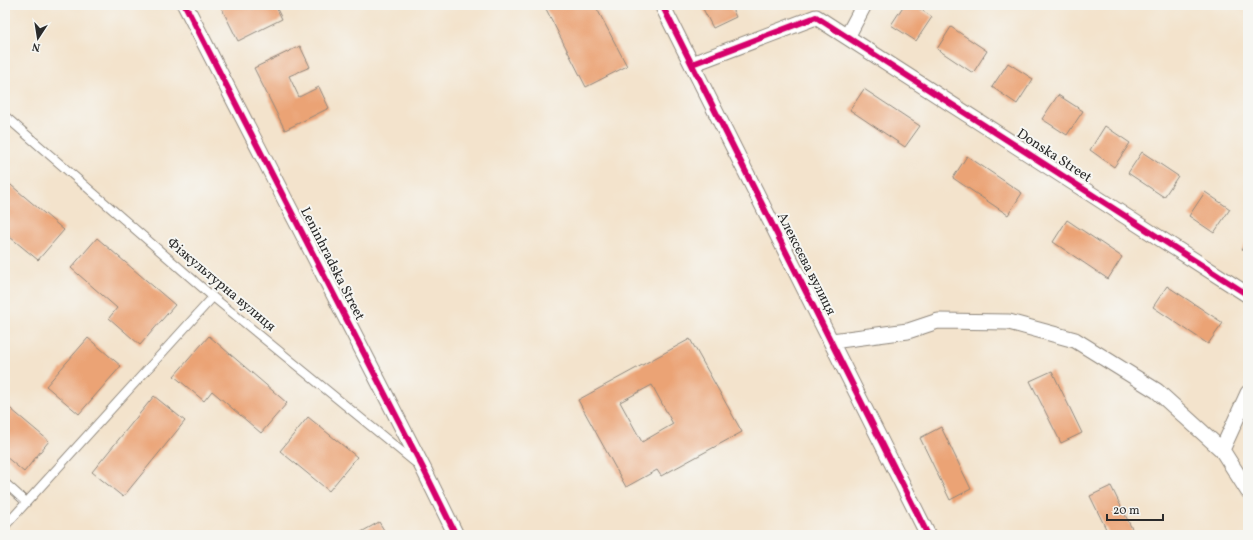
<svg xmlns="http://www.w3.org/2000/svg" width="1253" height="540" viewBox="0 0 1253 540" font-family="Vollkorn,serif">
  <rect width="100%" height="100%" fill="#f6f6f2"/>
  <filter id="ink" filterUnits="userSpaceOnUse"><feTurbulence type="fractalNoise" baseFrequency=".025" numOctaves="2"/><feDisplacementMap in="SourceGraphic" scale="8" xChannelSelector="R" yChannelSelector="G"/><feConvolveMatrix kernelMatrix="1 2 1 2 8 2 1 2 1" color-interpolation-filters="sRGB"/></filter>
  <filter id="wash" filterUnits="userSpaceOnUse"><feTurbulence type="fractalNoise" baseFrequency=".012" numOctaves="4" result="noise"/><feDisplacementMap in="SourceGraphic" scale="16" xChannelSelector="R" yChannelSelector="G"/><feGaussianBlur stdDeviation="0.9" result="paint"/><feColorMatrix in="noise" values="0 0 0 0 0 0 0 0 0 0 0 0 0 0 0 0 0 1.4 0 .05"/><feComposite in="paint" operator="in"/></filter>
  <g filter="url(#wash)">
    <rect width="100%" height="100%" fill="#f3e3cc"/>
    <g id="blocks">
      <path fill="#eba374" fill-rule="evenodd" d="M220 5H251L252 9 260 5H275L282 19 238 41Z
        M544 5H595L627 66 586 87Z
        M701 5H730L736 17 713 28Z
        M904 5H914L932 17 916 41 891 25Z
        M951 27 987 51 973 73 937 49Z
        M300 46 310 67 289 76 299 97 319 87 329 108 285 130 254 68Z
        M1008 63 1033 79 1017 104 992 87Z
        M864 89 920 126 905 147 850 110Z
        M1058 95 1083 111 1067 135 1042 119Z
        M1105 126 1130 143 1114 167 1090 150Z
        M1142 152 1178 176 1164 197 1128 173Z
        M967 156 1022 193 1008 215 953 178Z
        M5 180 64 230 38 260 5 233Z
        M1205 192 1230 209 1214 233 1189 216Z
        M1067 220 1122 257 1108 279 1053 242Z
        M97 238 175 305 140 345 109 318 117 308 71 268Z
        M1248 240V253L1242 249Z
        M1167 286 1223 323 1208 344 1153 307Z
        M209 336 287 403 261 433 212 391 204 401 174 376Z
        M88 338 121 366 79 414 46 386Z
        M690 339 742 432 661 476 657 470 626 487 578 400ZM652 385 673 424 642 442 620 402Z
        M1052 371 1082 433 1061 443 1030 381Z
        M154 396 185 421 123 497 92 472Z
        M5 404 49 441 24 472 5 456Z
        M308 417 357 457 329 491 280 451Z
        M941 427 971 489 950 500 920 438Z
        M1111 486 1135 535H1109L1090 496Z
        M379 522 387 535H356Z"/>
    </g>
  </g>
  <g filter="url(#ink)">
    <use href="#blocks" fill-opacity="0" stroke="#8f877c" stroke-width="1"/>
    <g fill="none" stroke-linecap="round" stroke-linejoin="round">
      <defs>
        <path id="lane" d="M5 116 213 297 417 464
          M5 483 26 502
          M5 526 213 297"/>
        <path id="street" d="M185 5 424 470 456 535
          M662 5 928 535
          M847 37 864 5
          M692 64 816 17 1248 295
          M832 341 908 331 938 321 1009 322 1075 340 1157 391 1222 450 1248 491
          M1222 450 1248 393"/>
      </defs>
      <use href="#lane" stroke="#8f877c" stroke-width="10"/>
      <use href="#street" stroke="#8f877c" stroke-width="17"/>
      <use href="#lane" stroke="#fff" stroke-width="8"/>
      <use href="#street" stroke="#fff" stroke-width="15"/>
      <defs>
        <path id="cycleway" d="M185 5 424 470 456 535
          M662 5 928 535
          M692 64 816 17 1248 295"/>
      </defs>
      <use href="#cycleway" stroke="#f6f6f2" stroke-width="8"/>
      <use href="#cycleway" stroke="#d6006c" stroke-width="6"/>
    </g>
  </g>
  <g text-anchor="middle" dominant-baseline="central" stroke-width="4" stroke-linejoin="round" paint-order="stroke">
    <g font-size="14" fill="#2b2b2b" stroke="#f6f6f2">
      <text transform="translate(1054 156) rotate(33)">Donska Street</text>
      <text transform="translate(332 264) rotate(63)">Leninhradska Street</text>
      <text transform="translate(806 264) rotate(63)">Алексєєва вулиця</text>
      <text transform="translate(221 285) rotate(40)">Фiзкультурна вулиця</text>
    </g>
  </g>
  <rect width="1253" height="540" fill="none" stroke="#f6f6f2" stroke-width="20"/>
  <g transform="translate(38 38) rotate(192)" stroke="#f6f6f2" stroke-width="3" paint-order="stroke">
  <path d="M0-3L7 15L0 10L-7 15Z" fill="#2b2b2b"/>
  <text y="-6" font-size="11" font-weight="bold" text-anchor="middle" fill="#2b2b2b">N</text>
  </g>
  <path d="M1107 514v6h56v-6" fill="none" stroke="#2b2b2b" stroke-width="2"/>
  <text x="1113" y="514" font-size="12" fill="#2b2b2b" stroke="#f6f6f2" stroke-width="3" paint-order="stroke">20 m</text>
</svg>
